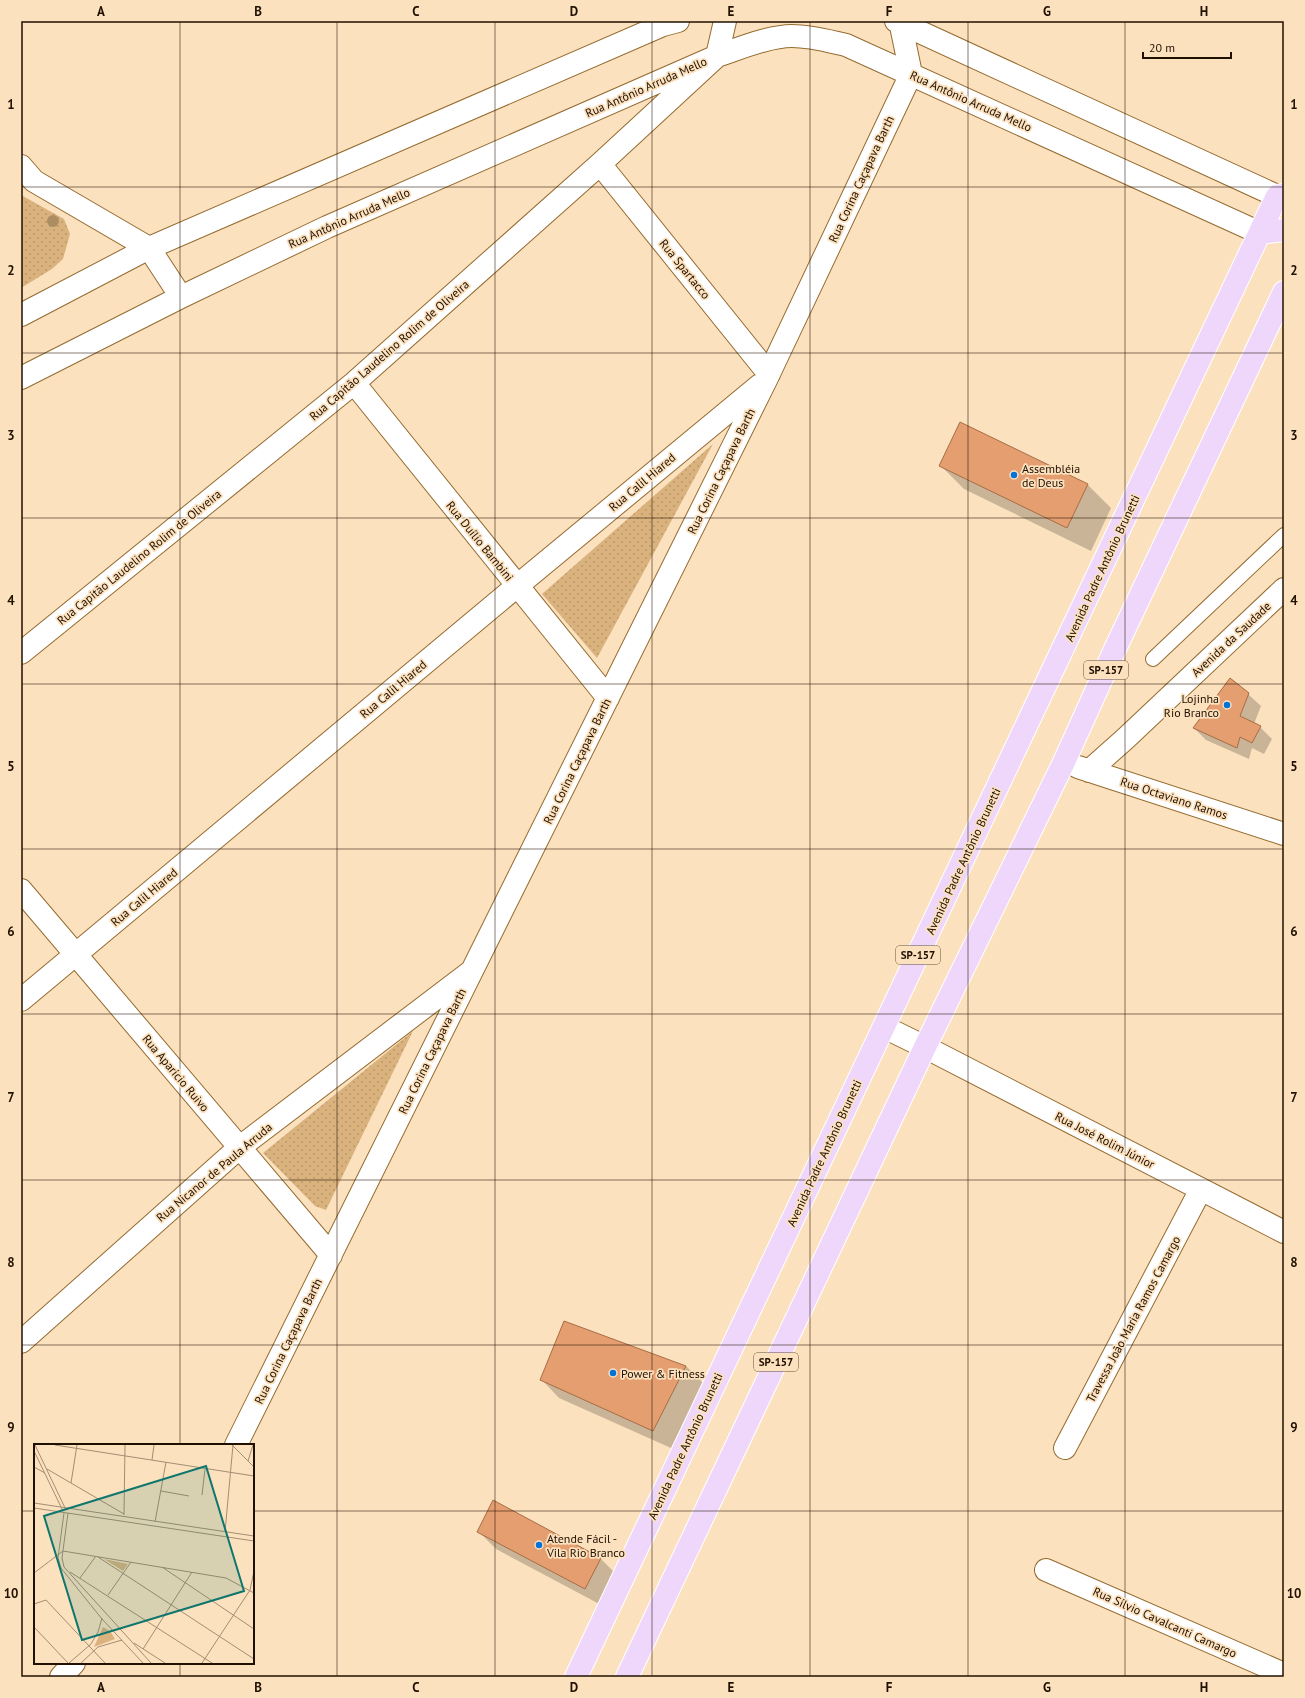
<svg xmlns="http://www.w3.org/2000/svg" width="1305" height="1698" viewBox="0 0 1305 1698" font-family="'PT Sans',sans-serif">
  <defs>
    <pattern id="grass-dots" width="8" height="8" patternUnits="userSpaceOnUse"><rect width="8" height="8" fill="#d9b27e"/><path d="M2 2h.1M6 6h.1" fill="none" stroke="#ba986b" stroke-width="1.8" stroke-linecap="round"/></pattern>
  </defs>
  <rect width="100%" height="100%" fill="#fce1be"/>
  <path fill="url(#grass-dots)" d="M21 195 64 219 70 234 63 259 52 269 21 288Z
    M713 444 597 658 542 594Z
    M413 1031 326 1210 315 1206 263 1153Z"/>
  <path fill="#0003" d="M961 423 1088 485 1111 508 1091 551 964 489 940 465Z
    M1248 694 1261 706 1254 724 1260 727 1272 739 1264 754 1252 748 1249 759 1206 740 1194 728Z
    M686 1366 704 1384 671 1448 559 1398 542 1380Z
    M493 1502 601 1559 619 1577 603 1606 496 1549 478 1531Z"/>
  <path fill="#e49e70" stroke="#a76d45" d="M960 422 1088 484 1067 528 939 466Z
    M1230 678 1249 693 1240 716 1261 726 1252 743 1240 737 1237 748 1193 728Z
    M564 1321 686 1366 653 1431 540 1380Z
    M493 1500 601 1558 585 1589 477 1532Z"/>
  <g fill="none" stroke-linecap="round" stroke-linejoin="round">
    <defs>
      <path id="lane" d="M1153 659 1284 535"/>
      <path id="street" d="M896 21 1277 196
        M600 164 769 374
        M21 166 34 181 149 248 181 297
        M21 315 149 248 663 25 678 21
        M21 378 181 297 327 227 717 56C738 49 769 36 792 36 811 36 828 41 846 45L1260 233
        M354 383 608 698
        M21 653 354 383 600 164 717 56 725 21
        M1078 767 1284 834
        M1089 771 1125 739 1284 589
        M21 890 331 1255
        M21 1000 517 586 760 385
        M884 1027 925 1047 1284 1232
        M21 1342 240 1147 469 973
        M236 1445 766 380 911 74 900 21
        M1065 1448 1201 1189
        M1046 1570 1284 1674
        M61 1677 74 1663"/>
      <path id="primary" d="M1260 233 1284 230
        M576 1677 1277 196 1284 195
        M627 1677 925 1047 1064 762 1116 647 1284 292"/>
    </defs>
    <use href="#lane" stroke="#946b2f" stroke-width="16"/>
    <use href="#street" stroke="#946b2f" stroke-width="24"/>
    <use href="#primary" stroke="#fff" stroke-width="24"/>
    <use href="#lane" stroke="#fff" stroke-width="14"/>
    <use href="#street" stroke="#fff" stroke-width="22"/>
    <use href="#primary" stroke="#efd7fc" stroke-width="22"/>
  </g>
  <circle fill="#ac8e62" cx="53" cy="221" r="6"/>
  <path fill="none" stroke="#201000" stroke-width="1" stroke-opacity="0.55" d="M180 21V1445M337 21V1677M495 21V1677M652 21V1677M810 21V1677M968 21V1677M1125 21V1677M21 187H1284M21 353H1284M21 518H1284M21 684H1284M21 849H1284M21 1014H1284M21 1180H1284M21 1345H1284M21 1511H35M253 1511H1284M180 1663V1677"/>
  <g fill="#0073da" stroke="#fce1be" stroke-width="1.5">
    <circle cx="1014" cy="475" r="4"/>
    <circle cx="1227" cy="705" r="4"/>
    <circle cx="613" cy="1373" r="4"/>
    <circle cx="539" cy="1545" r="4"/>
  </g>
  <g text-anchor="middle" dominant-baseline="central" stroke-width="3.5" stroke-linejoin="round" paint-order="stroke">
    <g fill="#fce1be" stroke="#624f39" stroke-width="1">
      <rect x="1084" y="661" width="44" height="18" rx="3"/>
      <rect x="896" y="946" width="44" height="18" rx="3"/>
      <rect x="754" y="1353" width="44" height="18" rx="3"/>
    </g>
    <g font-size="11" font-weight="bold" fill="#201000">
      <text x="1106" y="670">SP-157</text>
      <text x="918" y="955">SP-157</text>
      <text x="776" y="1362">SP-157</text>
    </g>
    <g font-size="12" fill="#201000" stroke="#fce1be">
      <text transform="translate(646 87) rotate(-24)">Rua Antônio Arruda Mello</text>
      <text transform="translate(971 101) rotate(24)">Rua Antônio Arruda Mello</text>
      <text transform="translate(861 179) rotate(-65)">Rua Corina Caçapava Barth</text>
      <text transform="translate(349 218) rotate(-24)">Rua Antônio Arruda Mello</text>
      <text transform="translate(685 269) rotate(51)">Rua Spartacco</text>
      <text transform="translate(389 350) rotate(-41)">Rua Capitão Laudelino Rolim de Oliveira</text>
      <text transform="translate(721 471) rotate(-64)">Rua Corina Caçapava Barth</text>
      <text transform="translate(642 482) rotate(-40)">Rua Calil Hiared</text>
      <text transform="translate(480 541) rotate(51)">Rua Duílio Bambini</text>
      <text transform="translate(139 557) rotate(-39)">Rua Capitão Laudelino Rolim de Oliveira</text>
      <text transform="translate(1102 568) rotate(-65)">Avenida Padre Antônio Brunetti</text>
      <text transform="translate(1231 639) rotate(-43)">Avenida da Saudade</text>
      <text transform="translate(393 689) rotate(-40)">Rua Calil Hiared</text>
      <text transform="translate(577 761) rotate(-64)">Rua Corina Caçapava Barth</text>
      <text transform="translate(1174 798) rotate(18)">Rua Octaviano Ramos</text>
      <text transform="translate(963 861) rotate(-65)">Avenida Padre Antônio Brunetti</text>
      <text transform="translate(144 897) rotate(-40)">Rua Calil Hiared</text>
      <text transform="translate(432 1051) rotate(-64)">Rua Corina Caçapava Barth</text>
      <text transform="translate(176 1073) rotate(50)">Rua Aparício Ruivo</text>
      <text transform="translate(1105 1140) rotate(27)">Rua José Rolim Júnior</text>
      <text transform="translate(824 1153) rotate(-65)">Avenida Padre Antônio Brunetti</text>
      <text transform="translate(214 1172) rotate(-40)">Rua Nicanor de Paula Arruda</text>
      <text transform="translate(1133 1319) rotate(-62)">Travessa João Maria Ramos Camargo</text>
      <text transform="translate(288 1341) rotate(-64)">Rua Corina Caçapava Barth</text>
      <text transform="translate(685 1446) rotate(-65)">Avenida Padre Antônio Brunetti</text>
      <text transform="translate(1165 1622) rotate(24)">Rua Sílvio Cavalcanti Camargo</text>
    </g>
    <g font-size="12" fill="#201000" stroke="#fce1be" text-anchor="start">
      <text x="1022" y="468">Assembléia<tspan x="1022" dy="14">de Deus</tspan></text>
      <text x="1219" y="698" text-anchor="end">Lojinha<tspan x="1219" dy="14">Rio Branco</tspan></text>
      <text x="621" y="1373">Power &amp; Fitness</text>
      <text x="547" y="1538">Atende Fácil -<tspan x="547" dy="14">Vila Rio Branco</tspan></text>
    </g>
  </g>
  <g transform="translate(34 1444)">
    <rect width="220" height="220" fill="#fce1be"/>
    <path d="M70 115 94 120 89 127ZM69 183 76 187 81 195 60 203Z" fill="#d9b27e"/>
    <path fill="none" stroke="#a48d72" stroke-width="1" d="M1 1 32 66M21 1 220 32M198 1 220 23M0 7 28 65M118 16 120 1M214 17 219 1M0 23 11 29M13 25 90 70M37 39 43 1M127 47 155 52M168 51 171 25M0 59 220 92M0 64 220 97M30 69 24 114 27 124 68 175 109 219M34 69 28 114 30 123 117 219M90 71 91 1M121 78 132 18M191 88 199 1M64 113 220 215M128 123 220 185M36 128 178 219M0 129 29 107 192 134 220 149M46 134 62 112M74 151 97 118M0 160 12 156 71 219M0 183 34 219M100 199 131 219M109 205 158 128M35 219 57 200 64 188 68 174M47 219 64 203 88 196M168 219 216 146 220 127"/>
    <path fill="#0f766e" fill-opacity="0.15" stroke="#0f766e" stroke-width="2" d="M172 22 210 147 48 196 10 72Z"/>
    <rect width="220" height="220" fill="none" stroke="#201000" stroke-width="2"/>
  </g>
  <rect width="1305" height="1698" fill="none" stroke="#fce1be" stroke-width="44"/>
  <path d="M1143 52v6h88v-6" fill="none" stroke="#201000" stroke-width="2"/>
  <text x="1149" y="52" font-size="12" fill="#201000" stroke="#fce1be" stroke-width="3" paint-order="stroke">20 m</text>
  <rect x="22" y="22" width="1261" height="1654" fill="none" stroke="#201000" stroke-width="1.5"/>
  <g font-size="13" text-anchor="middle" font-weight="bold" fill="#201000">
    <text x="101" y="16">A</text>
    <text x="258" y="16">B</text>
    <text x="416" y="16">C</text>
    <text x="574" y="16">D</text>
    <text x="731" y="16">E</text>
    <text x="889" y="16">F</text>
    <text x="1047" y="16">G</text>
    <text x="1204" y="16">H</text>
    <text x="11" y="109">1</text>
    <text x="1294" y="109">1</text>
    <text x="11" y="275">2</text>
    <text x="1294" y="275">2</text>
    <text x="11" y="440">3</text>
    <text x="1294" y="440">3</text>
    <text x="11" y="605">4</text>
    <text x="1294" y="605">4</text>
    <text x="11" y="771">5</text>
    <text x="1294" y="771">5</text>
    <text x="11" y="936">6</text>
    <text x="1294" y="936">6</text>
    <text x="11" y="1102">7</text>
    <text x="1294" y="1102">7</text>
    <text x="11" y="1267">8</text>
    <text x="1294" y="1267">8</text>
    <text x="11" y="1432">9</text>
    <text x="1294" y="1432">9</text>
    <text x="11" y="1598">10</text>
    <text x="1294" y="1598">10</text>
    <text x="101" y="1692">A</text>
    <text x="258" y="1692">B</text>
    <text x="416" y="1692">C</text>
    <text x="574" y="1692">D</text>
    <text x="731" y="1692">E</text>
    <text x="889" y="1692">F</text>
    <text x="1047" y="1692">G</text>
    <text x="1204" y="1692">H</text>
  </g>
</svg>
